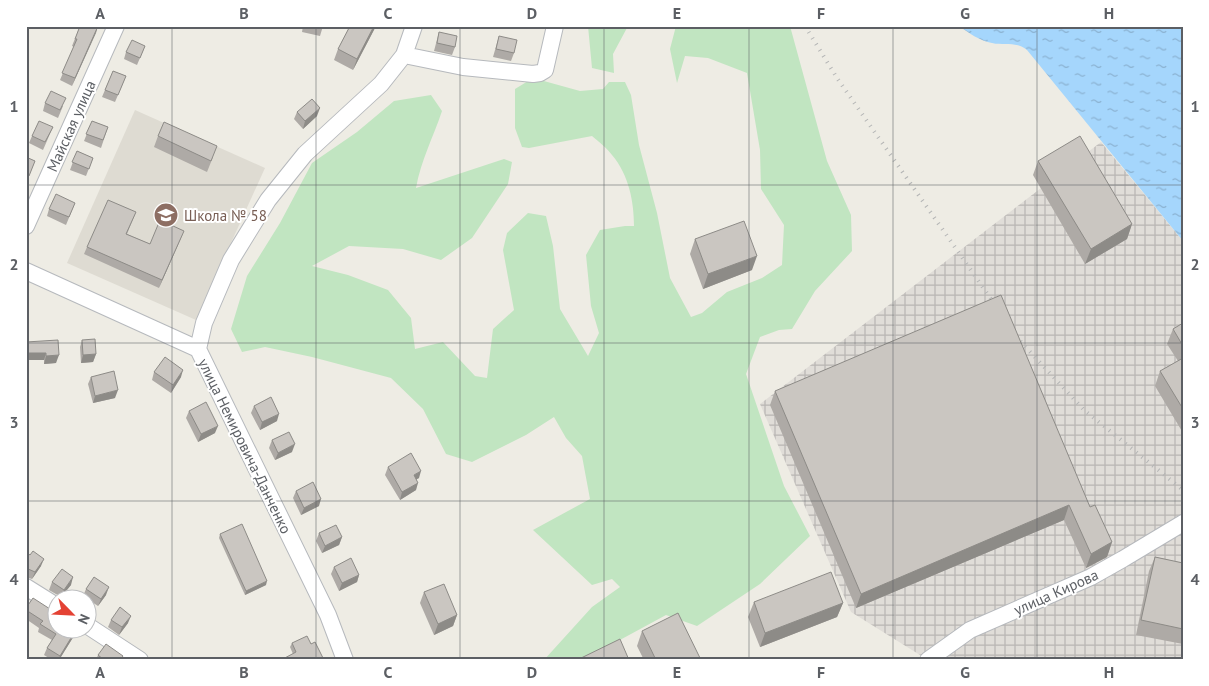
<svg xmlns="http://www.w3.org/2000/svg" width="1209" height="686" viewBox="0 0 1209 686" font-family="'PT Sans',sans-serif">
  <defs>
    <pattern id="industrial-grid" width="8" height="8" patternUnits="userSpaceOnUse" patternTransform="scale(1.25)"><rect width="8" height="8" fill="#e0ddd8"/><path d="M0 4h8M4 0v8" fill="none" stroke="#b9b6b3"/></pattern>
    <pattern id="water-ripples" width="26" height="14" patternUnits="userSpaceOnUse" patternTransform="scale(1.25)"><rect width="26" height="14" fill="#a5d6fc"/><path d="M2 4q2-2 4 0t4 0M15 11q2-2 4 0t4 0" fill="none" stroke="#8ab1d0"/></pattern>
  </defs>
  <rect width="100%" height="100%" fill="#eeece4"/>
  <path fill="url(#industrial-grid)" d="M1101 142 1183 241V660H928L851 612 760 404Z"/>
  <path fill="#dedbd2" d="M135 110 265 168 196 320 67 263Z"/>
  <path fill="#c1e5c1" d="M588 26H628L613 54 614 73 592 68Z
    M676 26H790L827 161 851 215 852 251 815 291 792 329 779 330 760 337 746 374 784 486 810 536 760 584 697 626 666 615 583 660H544L592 607 620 587 612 579 592 585 533 530 590 499 582 456 566 438 554 417 526 435 472 462 446 454 423 409 391 378 312 357 265 347 242 352 231 329 247 276 280 223 312 163 357 132 394 101 431 95 442 111C433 138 421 160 416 188L504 159 512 162 508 184 472 238 441 260 403 249 349 246 312 266 348 275 388 290 411 318 415 349 443 342 475 376 487 378 493 329 514 310 503 250 507 233 528 213 546 216 553 246 560 309 588 356 599 333 591 306 586 255 600 230 625 226H634C634 202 629 175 612 155 607 148 599 142 592 136L529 148 522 147 515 128V89L533 78 580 91 603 89 609 82H625L631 95 639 145 657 213 670 278 691 317 702 313 727 292 762 278 782 265 784 225 761 189 760 150 747 73 708 58 685 56 677 83 670 49Z"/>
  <path fill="url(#water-ripples)" d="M959 26H1183V241L1027 50C1016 41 1005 46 992 43 980 41 969 33 959 26Z"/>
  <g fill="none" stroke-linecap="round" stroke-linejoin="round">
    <defs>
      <path id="minor" d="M404 55 463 67 533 74 540 73 545 70 555 26
        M26 226 116 26
        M26 271 198 349 328 615 345 660
        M198 349 204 323 231 260 268 200 305 154 381 84 404 55 414 26
        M26 587 58 607
        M88 626 140 660
        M928 660 970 630 1091 577 1123 559 1183 523"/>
    </defs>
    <use href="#minor" stroke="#b6b9bd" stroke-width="18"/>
    <use href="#minor" stroke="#fff" stroke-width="16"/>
    <path stroke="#b4b5b5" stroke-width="4" stroke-dasharray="1 6" stroke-linecap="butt" d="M805 26 837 78 998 309
      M1012 330 1021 342 1084 410 1183 490"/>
  </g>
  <path fill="#aeaaa6" d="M80 26H98L72 86 60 80 74 47 72 46Z
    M303 26H323L320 36 302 32Z
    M350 26H376L353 70 334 60 338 49Z
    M439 32 455 47 452 55 434 51Z
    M499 36 514 53 511 61 493 57Z
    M145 46 137 65 124 59 126 52Z
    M113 71 126 76 115 102 102 97Z
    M45 103 63 106 58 118 43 111Z
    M297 112 317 116 303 129 294 119Z
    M92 121 108 127 101 148 84 141Z
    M53 127 43 150 29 143 32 136Z
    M158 136 213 157 207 172 154 147Z
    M77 151 93 158 86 176 70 170Z
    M26 157 35 161 26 182Z
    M1038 161 1132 224 1127 239 1085 264 1033 175Z
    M75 203 66 225 47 216 49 209Z
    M136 212 127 234 150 244 181 238 159 288 84 254 87 247Z
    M695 239 752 270 703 289 690 254Z
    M1183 323V433L1155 386 1160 371 1178 361 1167 344 1173 329Z
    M58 340 56 363 44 364V360H26Z
    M82 340 96 354 93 362 81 363 80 347Z
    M154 372 181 377 171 393 152 380Z
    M91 377 115 398 93 403 88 384Z
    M775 391 1090 507 1112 542 1107 557 1086 568 1064 520 856 608 770 405Z
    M254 406 277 421 260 430 251 413Z
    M189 411 215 433 198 442 186 418Z
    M272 440 292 452 275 460 269 448Z
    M388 467 419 478 417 479 416 490 400 500 385 475Z
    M296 491 319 506 301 515 293 498Z
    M319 533 342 537 339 545 322 553 316 541Z
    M220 534 266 585 245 595 219 538Z
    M26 552 41 566 32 579 26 577Z
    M1155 557 1183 563V644L1136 635 1149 571Z
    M334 567 359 575 357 582 339 591 331 574Z
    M52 582 71 585 61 597 49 590Z
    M86 589 106 595 98 606 83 596Z
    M424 592 457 615 453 626 434 635 420 603Z
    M754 602 843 603 837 617 760 647 748 617Z
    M26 608 77 631 59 660H52L44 655 47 648 52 640 38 632 39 628 26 619Z
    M111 620 128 623 119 635 108 627Z
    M642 631 701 660H644L637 646Z
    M292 643 311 644 293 654 290 647Z
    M98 655 122 660H96Z"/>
  <path fill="#8d8b87" d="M98 26 96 33 72 86 75 78Z
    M374 26H376L353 70 357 59Z
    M320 108 317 116 303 129 305 121Z
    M1132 224 1127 239 1085 264 1091 249Z
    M184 231 181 238 159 288 162 280Z
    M757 256 752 270 703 289 708 274Z
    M26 353H46L44 360H26Z
    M96 354 93 362 81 363 83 355Z
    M59 355 56 363 44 364 46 356Z
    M183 370 181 377 171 393 173 385Z
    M118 390 115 398 93 403 95 396Z
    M279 414 277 421 260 430 262 422Z
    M218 426 215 433 198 442 201 434Z
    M295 444 292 452 275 460 278 453Z
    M421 471 419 478 411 482 414 475Z
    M418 483 416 490 400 500 402 492Z
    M321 499 319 506 301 515 304 508Z
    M1069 505 1064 520 856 608 861 594Z
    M342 537 339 545 322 553 325 546Z
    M1112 542 1107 557 1086 568 1091 554Z
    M44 559 41 566 32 579 35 572Z
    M359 575 357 582 339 591 342 583Z
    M73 577 71 585 61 597 64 590Z
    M267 581 266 585 245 595 246 591Z
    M109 587 106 595 98 606 101 599Z
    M843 603 837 617 760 647 765 633Z
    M457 615 453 626 434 635 438 624Z
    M131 616 128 623 119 635 122 627Z
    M77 628H78L77 631 59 660H58L60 656Z"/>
  <path fill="#cac6c1" stroke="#8d8b87" d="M80 26H98L75 78 62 73 77 39H75Z
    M312 26H323V28Z
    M350 26H374L357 59 338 49Z
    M439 32 457 36 455 47 437 43Z
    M499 36 517 40 514 53 496 49Z
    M132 40 145 46 140 58 126 52Z
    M113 71 126 76 118 95 105 90Z
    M51 91 66 98 60 110 45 103Z
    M312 99 320 108 305 121 297 112Z
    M39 121 53 127 45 142 32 136Z
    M92 121 108 127 103 140 86 134Z
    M164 122 217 146 211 161 158 136Z
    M1080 136 1132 224 1091 249 1038 161Z
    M77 151 93 158 89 169 72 162Z
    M26 157 35 161 29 176 26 175Z
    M56 194 75 203 69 217 49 209Z
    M108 200 136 212 126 234 150 244 160 220 184 231 162 280 87 247Z
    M744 221 757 256 708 274 695 239Z
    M1001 295 1090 507 1095 505 1112 542 1091 554 1069 505 861 594 775 391Z
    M1183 323V346L1173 329Z
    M95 339 96 354 83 355 82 340Z
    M58 340 59 355 46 356V353H26V342Z
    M165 357 183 370 173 385 154 372Z
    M1183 358V409L1160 371Z
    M114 371 118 390 95 396 91 377Z
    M271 397 279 414 262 422 254 406Z
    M206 402 218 426 201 434 189 411Z
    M289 432 295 444 278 453 272 440Z
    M411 453 421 471 414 475 418 483 402 492 388 467Z
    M313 482 321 499 304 508 296 491Z
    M242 524 267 581 246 591 220 534Z
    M336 525 342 537 325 546 319 533Z
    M33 551 44 559 35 572 26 568V552L30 555Z
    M1155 557 1183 563V629L1141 620Z
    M351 558 359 575 342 583 334 567Z
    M62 569 73 577 64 590 52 582Z
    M831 572 843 603 765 633 754 602Z
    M94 577 109 587 101 599 86 589Z
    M444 584 457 615 438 624 424 592Z
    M33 598 50 609 52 606 58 610V628H77L60 656 47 648 56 634 40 624 43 621 26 610V608Z
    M120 607 131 616 122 627 111 620Z
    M678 613 701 660H656L642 631Z
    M307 636 311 644 315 642 324 660H281L296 652 292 643Z
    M620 639 629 660H577Z
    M106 644 123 656 120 660H104L98 655Z"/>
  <path fill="none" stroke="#5c5f64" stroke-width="1" stroke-opacity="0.55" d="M172 26V660M316 26V660M460 26V660M604 26V660M749 26V660M893 26V660M1037 26V660M26 185H1183M26 343H1183M26 501H1183"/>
  <defs>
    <symbol id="school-disc" viewBox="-11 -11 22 22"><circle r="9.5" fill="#8d6e63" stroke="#fff"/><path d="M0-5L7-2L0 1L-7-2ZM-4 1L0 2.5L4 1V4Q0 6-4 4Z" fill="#fff"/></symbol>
  </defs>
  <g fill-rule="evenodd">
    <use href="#school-disc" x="152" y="201" width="28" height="28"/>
  </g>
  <g text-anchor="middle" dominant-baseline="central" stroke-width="4" stroke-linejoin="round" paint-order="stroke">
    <g font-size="15" fill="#5c5f64" stroke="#fff">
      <text transform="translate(71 126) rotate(-66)">Майская улица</text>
      <text transform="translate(245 446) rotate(64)">улица Немировича-Данченко</text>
      <text transform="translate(1056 592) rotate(-24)">улица Кирова</text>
    </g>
    <g font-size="15" fill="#785e54" stroke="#fff" text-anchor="start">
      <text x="184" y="215">Школа № 58</text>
    </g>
  </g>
  <rect width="1209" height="686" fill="none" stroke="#ffffff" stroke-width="55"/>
  <g transform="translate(72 614) rotate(114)"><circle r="24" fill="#ffffff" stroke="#bebfc1"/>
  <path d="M0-4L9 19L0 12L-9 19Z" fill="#e44234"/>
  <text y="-8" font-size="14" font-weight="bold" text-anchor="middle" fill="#5c5f64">N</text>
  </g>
  <rect x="28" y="28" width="1154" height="630" fill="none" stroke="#5c5f64" stroke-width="2"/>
  <g font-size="16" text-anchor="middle" font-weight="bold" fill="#5c5f64">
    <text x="100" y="19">A</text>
    <text x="244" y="19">B</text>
    <text x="388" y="19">C</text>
    <text x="532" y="19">D</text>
    <text x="677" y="19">E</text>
    <text x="821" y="19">F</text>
    <text x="965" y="19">G</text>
    <text x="1109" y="19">H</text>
    <text x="14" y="112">1</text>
    <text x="1195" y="112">1</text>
    <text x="14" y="270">2</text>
    <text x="1195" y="270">2</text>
    <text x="14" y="428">3</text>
    <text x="1195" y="428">3</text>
    <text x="14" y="585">4</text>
    <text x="1195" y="585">4</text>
    <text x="100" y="678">A</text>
    <text x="244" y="678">B</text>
    <text x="388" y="678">C</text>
    <text x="532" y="678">D</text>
    <text x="677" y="678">E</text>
    <text x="821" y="678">F</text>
    <text x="965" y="678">G</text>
    <text x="1109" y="678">H</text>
  </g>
</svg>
